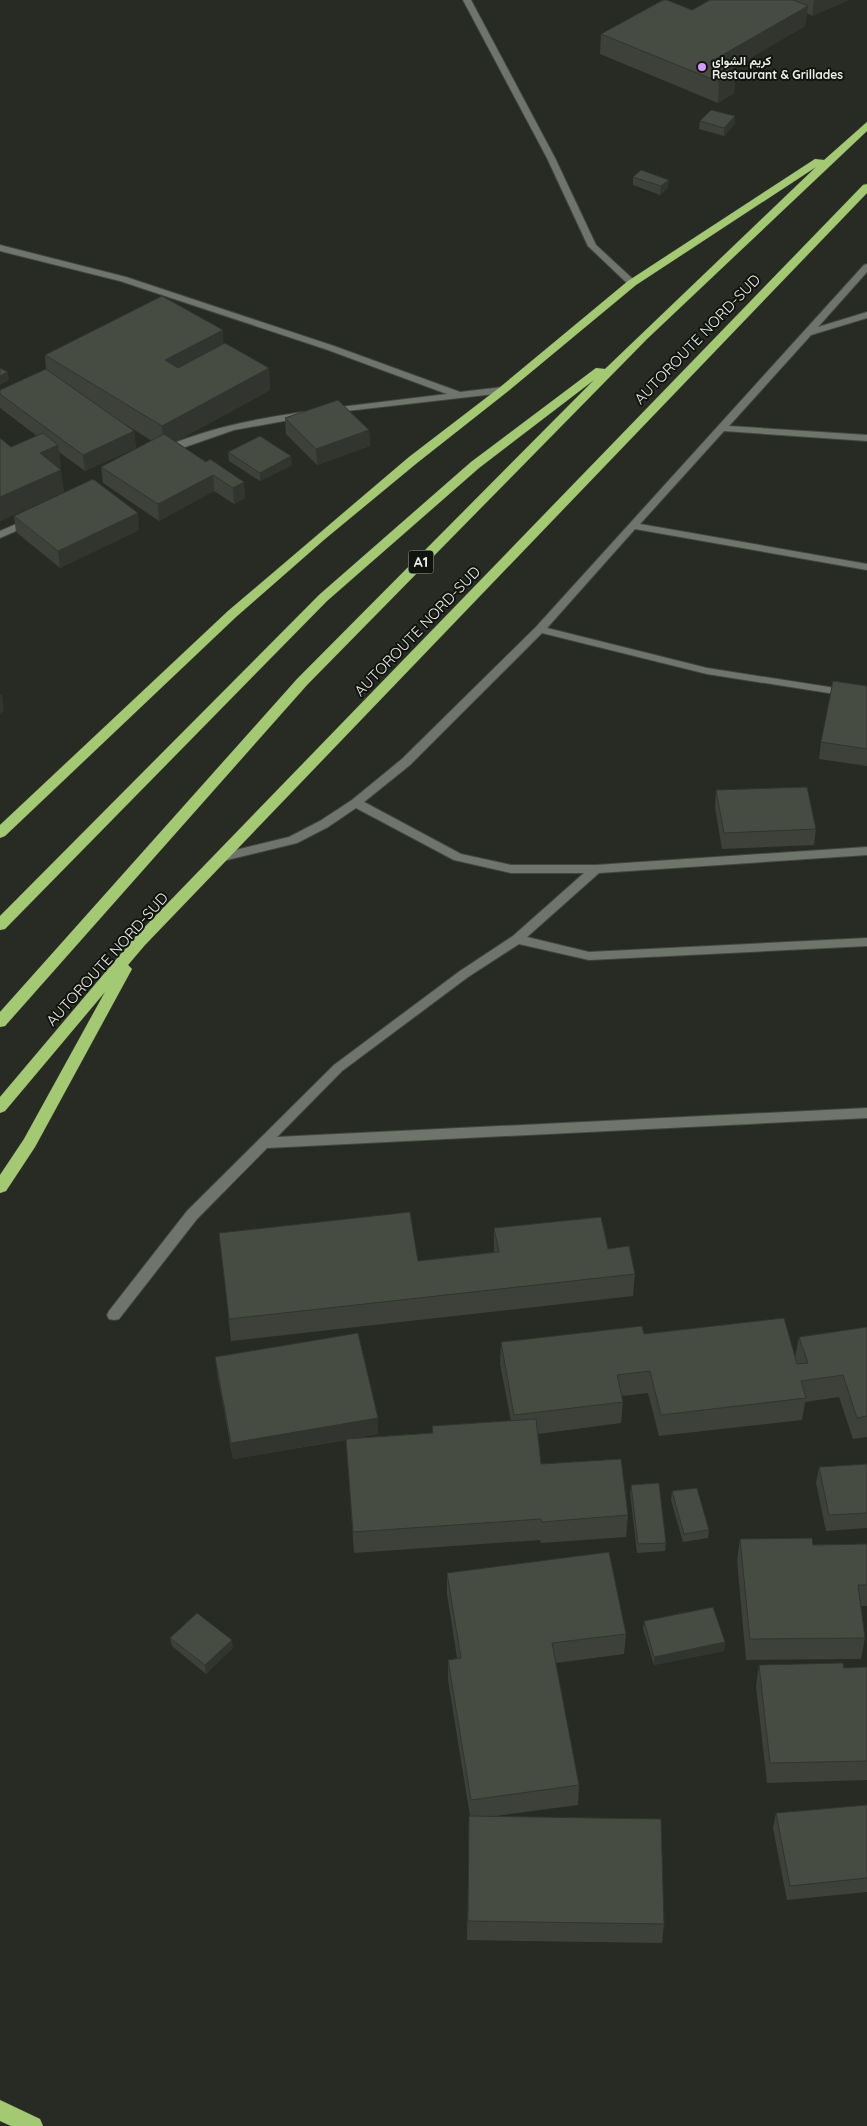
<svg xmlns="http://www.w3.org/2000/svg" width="867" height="2126" viewBox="0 0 867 2126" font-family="Quicksand,Vazirmatn,sans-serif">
  <rect width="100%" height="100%" fill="#272b23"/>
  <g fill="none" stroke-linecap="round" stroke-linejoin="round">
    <defs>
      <path id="minor" d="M463 0H471L555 158 596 245 635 281V285H629L588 246 547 158Z
        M0 245 126 277 334 346 460 392 503 387 508 390 503 393 329 413 327 411 332 408 447 394 328 350 120 281 0 251Z
        M867 264V272L818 327 867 312V318L811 335 729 426 867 435V441L724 431 640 524 867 564V570L635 529 547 628 707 668 867 693V699L707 674 542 633 410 765 364 802 461 854 511 865H596L867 847V855L599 873 527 937 589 952 867 938V946L589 960 519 944 468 977 342 1071 277 1137 867 1108V1118L267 1148 197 1219 119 1319 114 1320 109 1319 107 1315 109 1311 187 1211 334 1065 460 971 513 936 584 873H511L454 860 356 808 328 827 297 843 223 861 219 860 217 857 219 854 289 837 320 821 352 800 402 759 536 627 864 265Z
        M303 412 308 415 306 417 234 430 165 454 160 451C166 445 177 442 185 439 223 425 263 418 303 412Z
        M30 518 34 519V523L0 538V531Z"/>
      <path id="highway" d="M867 122V131L647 339 307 685 5 1026 0 1027V1012L297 679 594 380 479 468 327 601 5 929 0 930V916L319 595 471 462 596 368 605 369 816 167 636 285 507 392 417 463 325 539 236 617 5 836 0 838V825L228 611 409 457 499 388 628 281 815 159 824 160Z
        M867 184V193L145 945 128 965 132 969 35 1147 6 1191 0 1193V1175L24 1139 105 992 5 1111 0 1113V1097L135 937 863 185Z
        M0 2100 40 2119 43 2126H11L0 2121Z"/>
    </defs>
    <use href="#minor" stroke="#444741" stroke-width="2"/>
    <use href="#highway" stroke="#444741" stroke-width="1"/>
    <use href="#minor" fill="#70756b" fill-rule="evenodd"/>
    <use href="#highway" fill="#a3ca73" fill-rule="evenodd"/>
  </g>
  <path fill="#3d413a" d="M710 0H849L812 16 807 13 805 26 730 70 736 72 734 93 718 103 600 54 601 34 692 10Z
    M735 116V124L724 136 699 129 700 121Z
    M633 177 668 188 660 195 633 185Z
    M224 344 269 368 270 390 175 442 206 462 245 498 234 504 214 491 159 521 103 483 101 467 152 441 120 421 134 431 136 448 85 471 59 452 61 467 58 468 64 492 0 521V438L11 447 37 436 0 408V390L46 369 45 355Z
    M285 418 369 430 370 446 317 465 286 434Z
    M228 452 292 465 260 481 229 461Z
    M14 516 139 530 60 568 16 532Z
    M867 686V766L819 759 821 742Z
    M716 790 816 829 814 845 722 849 715 807Z
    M494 1228 608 1249 635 1274 633 1296 231 1341 219 1233 418 1261 494 1252Z
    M867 1327V1437L853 1439 839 1397 805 1402 802 1420 659 1436 648 1393 622 1396 623 1402 621 1423 538 1434 541 1464 628 1515 626 1537 541 1543 540 1540 354 1553 346 1440 233 1459 217 1373 215 1357 378 1418V1434L354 1438 432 1433V1426L511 1421 500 1364 501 1342 644 1334 797 1364 795 1358 799 1337Z
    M867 1464V1528L826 1531 816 1483 819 1467Z
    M631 1485 666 1543 665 1551 637 1553 630 1493Z
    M672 1491 709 1530 708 1538 683 1542 671 1500Z
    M740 1539 813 1545 867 1544V1606H861L865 1638 861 1659 746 1660 737 1560Z
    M447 1573 626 1634 624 1654 556 1663 579 1785 578 1805 495 1816 664 1924 662 1943 467 1940 469 1816H470L448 1680V1660L457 1658 447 1594Z
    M644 1621 725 1642 724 1651 654 1665 643 1629Z
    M170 1638 233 1648 206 1674 172 1646Z
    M759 1665 844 1668 867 1667V1780L767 1783 756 1686Z
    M867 1805V1892L787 1900 773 1828 776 1813Z"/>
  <path fill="#32352f" d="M814 0H849L812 16Z
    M808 6 805 26 713 80 710 62Z
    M736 72 734 93 718 103 719 82Z
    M735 116V124L724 136V128Z
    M669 180 668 188 660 195 661 186Z
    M223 330 224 352 167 382 165 360Z
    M269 368 270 390 164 448 162 426Z
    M8 372 9 380 0 385V376Z
    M369 430 370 446 317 465 316 449Z
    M134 431 136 448 85 471 83 455Z
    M58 445 61 467 43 475 40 453Z
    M291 456 292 465 260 481V473Z
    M61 470 64 492 0 521V497Z
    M213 475 214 491 159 521 158 504Z
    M244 482 245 498 234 504 233 488Z
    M138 513 139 530 60 568 58 551Z
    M2 694 4 711 0 714V695Z
    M378 1418V1434L233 1459 231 1443Z
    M232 1640 233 1648 206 1674 205 1665Z
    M725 1642 724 1651 654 1665V1657Z"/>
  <path fill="#474c43" stroke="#32352f" d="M663 0H667L692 10 710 0H793L808 6 710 62 736 72 719 82 601 34Z
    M711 110 735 116 724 128 700 121Z
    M641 170 669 180 661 186 633 177Z
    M162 296 223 330 165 360 178 368 225 343 269 368 162 426 45 355Z
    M0 368 8 372 0 376Z
    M46 369 134 431 83 455 0 394V390Z
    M338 400 369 430 316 449 285 418Z
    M43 433 58 445 40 453 61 470 0 497V438L11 447Z
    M164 434 206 462 210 459 244 482 233 488 213 475 158 504 101 467Z
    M260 436 291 456 260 473 228 452Z
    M93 479 138 513 58 551 14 516Z
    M833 681 867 686V749L821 742Z
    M807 787 816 829 724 833 716 790Z
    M410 1212 418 1261 499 1252 494 1228 601 1217 608 1249 629 1246 635 1274 229 1319 219 1233Z
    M784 1318 797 1364 808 1363 799 1337 867 1327V1416L857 1418 843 1375 801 1381 806 1398 661 1415 650 1371 617 1375 623 1402 514 1415 501 1342 642 1326 644 1334Z
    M358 1333 378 1418 231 1443 215 1357Z
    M536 1419 541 1464 621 1459 628 1515 542 1522 541 1519 353 1532 346 1439 433 1433 432 1426Z
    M867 1464V1513L829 1515 819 1467Z
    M659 1483 666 1543 638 1544 631 1485Z
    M697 1488 709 1530 684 1534 672 1491Z
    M812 1538 813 1545 867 1544V1585H858L865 1638 750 1639 740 1539Z
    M609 1552 626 1634 552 1643 579 1785 471 1800 448 1660 461 1658 447 1573Z
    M713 1607 725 1642 654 1657 644 1621Z
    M197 1613 232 1640 205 1665 170 1638Z
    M843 1663 844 1668 867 1667V1761L770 1763 759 1665Z
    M867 1805V1878L790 1886 776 1813Z
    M469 1816 661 1819 664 1924 468 1921Z"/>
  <circle fill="#d69bfa" stroke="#11130f" stroke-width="2" cx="702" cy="67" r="5"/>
  <g text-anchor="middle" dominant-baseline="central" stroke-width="4" stroke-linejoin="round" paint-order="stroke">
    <g font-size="12" font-weight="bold" fill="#eaede8" stroke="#11130f" text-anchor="start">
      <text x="712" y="60">كريم الشواي<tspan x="712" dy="14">Restaurant &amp; Grillades</tspan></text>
    </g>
    <rect fill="#11130f" stroke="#a9aca7" stroke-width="1" x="408.5" y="550.5" width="25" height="23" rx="4"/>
    <g font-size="14" font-weight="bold" fill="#eaede8">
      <text x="421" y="562">A1</text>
    </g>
    <g font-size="15" fill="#eaede8" stroke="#11130f">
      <text transform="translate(697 339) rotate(-46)">AUTOROUTE NORD-SUD</text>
      <text transform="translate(417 631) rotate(-46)">AUTOROUTE NORD-SUD</text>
      <text transform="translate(107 959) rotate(-48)">AUTOROUTE NORD-SUD</text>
    </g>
  </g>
</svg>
